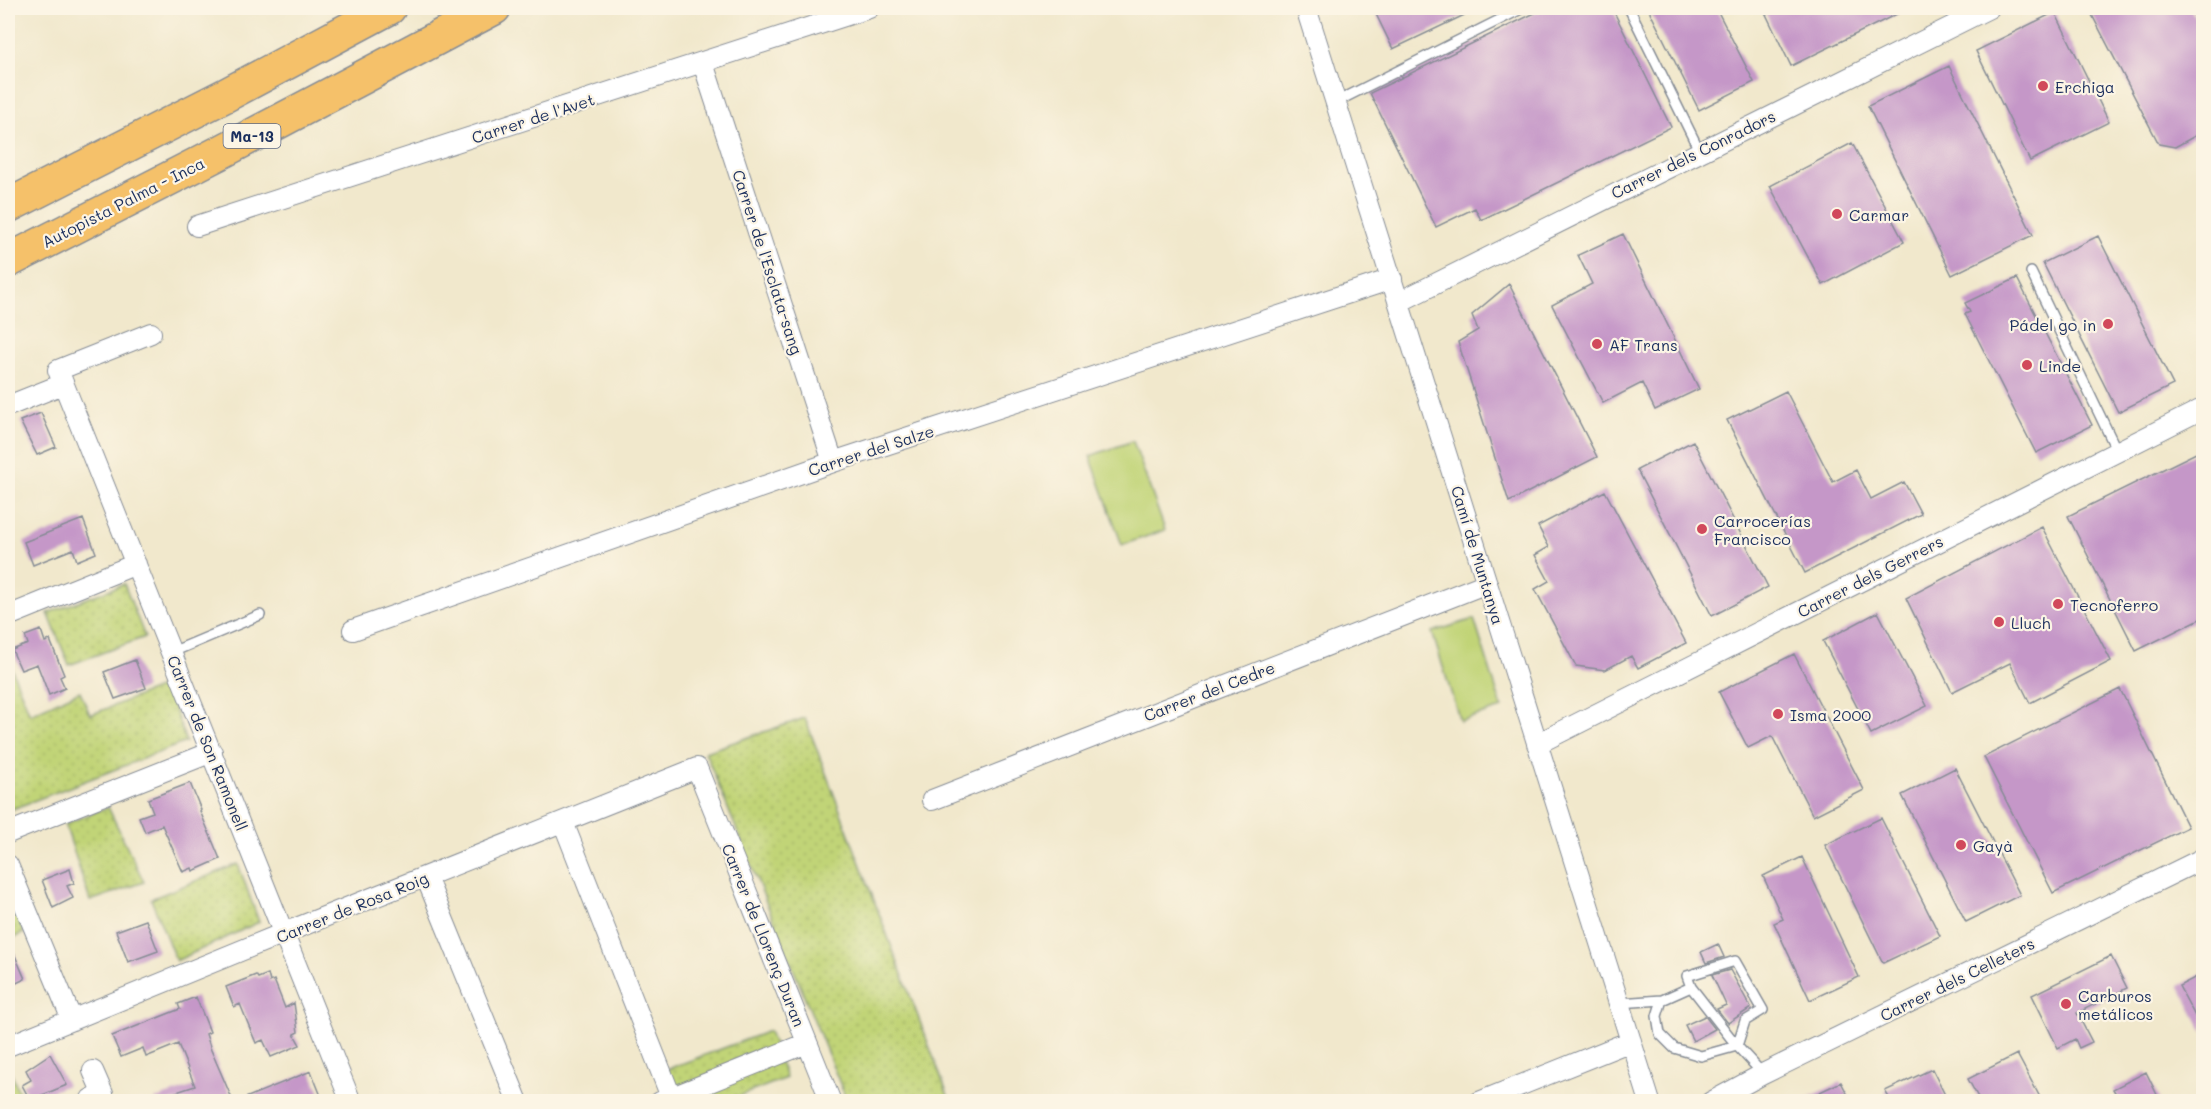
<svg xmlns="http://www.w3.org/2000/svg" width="2211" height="1109" viewBox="0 0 2211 1109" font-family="Mali,sans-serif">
  <defs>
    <pattern id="grass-dots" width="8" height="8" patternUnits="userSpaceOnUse" patternTransform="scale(1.5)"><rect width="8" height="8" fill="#c1d477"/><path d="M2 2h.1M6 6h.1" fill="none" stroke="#a5b669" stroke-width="1.8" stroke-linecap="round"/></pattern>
  </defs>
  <rect width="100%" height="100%" fill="#fcf5e5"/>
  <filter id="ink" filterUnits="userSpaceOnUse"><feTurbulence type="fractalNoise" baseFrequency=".0167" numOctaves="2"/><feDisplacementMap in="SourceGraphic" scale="12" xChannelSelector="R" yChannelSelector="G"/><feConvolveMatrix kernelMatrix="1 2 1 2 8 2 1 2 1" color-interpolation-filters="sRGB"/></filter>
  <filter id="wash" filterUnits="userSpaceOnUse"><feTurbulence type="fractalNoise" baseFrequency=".008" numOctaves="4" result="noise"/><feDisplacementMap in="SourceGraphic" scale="24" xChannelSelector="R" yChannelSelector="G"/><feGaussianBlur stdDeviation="1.35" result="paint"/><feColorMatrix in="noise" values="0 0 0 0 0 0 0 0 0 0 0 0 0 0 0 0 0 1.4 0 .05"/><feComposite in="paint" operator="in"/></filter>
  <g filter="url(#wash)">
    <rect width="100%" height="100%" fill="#f1e8cc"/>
    <path fill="url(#grass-dots)" stroke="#6e826a" stroke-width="1.5" d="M124 584 145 637 69 665 48 613Z
      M8 660 30 714 80 691 90 715 166 685 186 742 10 810 8 803Z
      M805 718 950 1101H847L705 752Z
      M108 807 144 882 90 901 65 824Z
      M238 864 259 922 176 961 151 899Z
      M8 894 24 933 8 940Z
      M769 1031 786 1078 727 1101H679L665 1070Z
      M8 1064 22 1101H8Z"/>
    <path fill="#c1d477" stroke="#6e826a" stroke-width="1.5" d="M1133 441 1165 530 1122 545 1090 456Z
      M1474 619 1502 708 1460 721 1432 632Z"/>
    <g id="blocks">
      <path fill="#c597c8" d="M1373 8H1479L1393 49Z
        M1545 8H1612L1671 127 1481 220 1475 208 1436 227 1370 93Z
        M1648 8H1716L1754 82 1699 110Z
        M1763 8H1909L1791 66Z
        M2101 8H2190L2204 33V131L2175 147 2159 144 2091 13Z
        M2055 12 2109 122 2030 161 1976 51Z
        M1949 66 2033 235 1952 275 1868 106Z
        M1852 143 1904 242 1823 285 1770 186Z
        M1623 234 1699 389 1655 410 1642 383 1603 403 1552 305 1592 284 1578 255Z
        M2098 236 2173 385 2118 412 2043 263Z
        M2017 278 2092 425 2036 453 1965 314 1970 312 1965 303Z
        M1509 284 1597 457 1509 502 1458 342 1478 330 1472 315Z
        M1786 391 1833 482 1856 470 1871 499 1904 482 1921 514 1805 573 1727 420Z
        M41 413 56 447 37 455 20 421Z
        M1693 441 1768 587 1712 616 1637 470Z
        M2198 452 2204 463V617L2136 651 2068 516Z
        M1605 491 1686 643 1638 668 1631 656 1605 670 1576 666 1535 589 1549 581 1535 555 1549 547 1538 526Z
        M83 519 96 553 77 561 73 549 33 565 24 542Z
        M2042 527 2111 661 2030 703 2010 663 1952 692 1906 598Z
        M1878 612 1927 706 1871 734 1823 641Z
        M41 630 45 642 50 640 64 675 60 677 65 688 49 695 37 664 21 670 12 650 28 644 25 636Z
        M1794 654 1864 790 1813 816 1772 736 1748 748 1719 692Z
        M135 660 146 688 115 699 104 672Z
        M2120 689 2188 827 2053 893 1984 757Z
        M1955 768 2020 895 1966 922 1902 795Z
        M190 783 201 810 200 811 220 859 193 871 192 868 183 872 162 825 145 832 139 817 153 812 148 799Z
        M1881 818 1940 936 1883 963 1825 845Z
        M1802 857 1859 977 1810 1000 1774 923 1783 919 1763 876Z
        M70 869 74 883 67 886 73 898 53 908 42 880Z
        M146 920 158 951 128 962 116 931Z
        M8 939 25 979 8 987Z
        M1718 944 1724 957 1706 963 1701 952Z
        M2111 956 2127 988 2077 1013 2092 1042 2079 1048 2075 1039 2058 1048 2032 995Z
        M1730 970 1751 1008 1728 1023 1717 1009 1726 1005 1712 975Z
        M2204 973V1033L2179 986Z
        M268 974 270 982 274 980 285 1008 294 1003 298 1032 294 1034 300 1045 271 1057 263 1040 256 1043 240 1004 234 1007 226 987 256 975 258 978Z
        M196 997 210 1032 206 1034 211 1050 233 1101H155V1099L195 1086 178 1044 146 1057 143 1048 121 1057 112 1036 180 1009 178 1004Z
        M1705 1016 1715 1029 1693 1041 1685 1025Z
        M50 1054 67 1085 30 1100 22 1085 31 1080 26 1070Z
        M2017 1054 2042 1101H1980L1968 1079Z
        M1932 1069 1948 1101H1891L1885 1091Z
        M311 1071 323 1101H238Z
        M2146 1072 2160 1101H2120L2113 1089Z
        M1841 1082 1851 1101H1801Z"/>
    </g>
  </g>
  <g filter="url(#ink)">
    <use href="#blocks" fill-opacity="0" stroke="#868c95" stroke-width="1.5"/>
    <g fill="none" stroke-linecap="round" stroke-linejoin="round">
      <defs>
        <path id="lane" d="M1629 8 1699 150
          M1336 102 1523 8
          M2031 272 2117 451
          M172 652 260 615
          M1691 987 1687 976 1735 961 1763 1010 1745 1021 1737 1046 1701 1056 1674 1048 1660 1034 1657 1016 1662 1000 1691 987 1737 1046 1763 1074
          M1619 1003 1662 1000"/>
        <path id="street" d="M1306 8 1650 1102
          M703 63 833 462
          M197 226 869 8
          M1399 302 1989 8
          M151 333 58 370 351 1102
          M8 406 63 384
          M8 616 136 564
          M353 630 833 462 1392 279
          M1537 744 2204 408
          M932 800 1487 583
          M563 822 673 1102
          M8 833 212 752
          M8 865 72 1020
          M426 877 518 1102
          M8 1046 284 933 697 768 831 1102
          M92 1102 91 1099 103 1094 93 1071
          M660 1102 807 1043
          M1479 1102 1631 1041
          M1711 1102 1763 1074 2204 858"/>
        <path id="highway" d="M8 206 226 95 389 8
          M8 261 223 151 494 8"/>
      </defs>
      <use href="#lane" stroke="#868c95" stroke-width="12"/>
      <use href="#street" stroke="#868c95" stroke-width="22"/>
      <use href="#highway" stroke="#868c95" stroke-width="36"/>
      <use href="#lane" stroke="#fff" stroke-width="9"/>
      <use href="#street" stroke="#fff" stroke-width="20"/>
      <use href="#highway" stroke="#f5c16b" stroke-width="33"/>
    </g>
  </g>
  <g fill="#d1495b" stroke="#fcf5e5" stroke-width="2">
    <circle cx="2043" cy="86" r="6"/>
    <circle cx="1837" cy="214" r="6"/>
    <circle cx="2108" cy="324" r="6"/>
    <circle cx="1597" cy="344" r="6"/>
    <circle cx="2027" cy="365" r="6"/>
    <circle cx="1702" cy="529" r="6"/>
    <circle cx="2058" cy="604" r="6"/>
    <circle cx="1999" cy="622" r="6"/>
    <circle cx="1778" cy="714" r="6"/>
    <circle cx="1961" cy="845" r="6"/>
    <circle cx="2066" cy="1004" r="6"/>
  </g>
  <g text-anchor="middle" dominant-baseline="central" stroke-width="4.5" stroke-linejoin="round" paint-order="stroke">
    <rect fill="#fcf5e5" stroke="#5e6a86" stroke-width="1.5" x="223.5" y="124" width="57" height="24" rx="4.5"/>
    <g font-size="15" font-weight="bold" fill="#1b2f5e">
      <text x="252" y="136">Ma-13</text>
    </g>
    <g font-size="16" fill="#1b2f5e" stroke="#fcf5e5" text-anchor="start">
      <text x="2055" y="86">Erchiga</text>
      <text x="1849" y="214">Carmar</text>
      <text x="2096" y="324" text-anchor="end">Pádel go in</text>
      <text x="1609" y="344">AF Trans</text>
      <text x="2039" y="365">Linde</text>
      <text x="1714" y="520">Carrocerías<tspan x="1714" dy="18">Francisco</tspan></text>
      <text x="2070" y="604">Tecnoferro</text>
      <text x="2011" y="622">Lluch</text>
      <text x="1790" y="714">Isma 2000</text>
      <text x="1973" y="845">Gayà</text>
      <text x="2078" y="995">Carburos<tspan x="2078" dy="18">metálicos</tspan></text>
    </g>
    <g font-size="16" fill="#1b2f5e" stroke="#fcf5e5">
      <text transform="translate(533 118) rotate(-18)">Carrer de l'Avet</text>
      <text transform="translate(1693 154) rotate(-26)">Carrer dels Conradors</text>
      <text transform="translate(123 202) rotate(-27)">Autopista Palma - Inca</text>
      <text transform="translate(768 262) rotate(72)">Carrer de l'Esclata-sang</text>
      <text transform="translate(871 450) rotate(-18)">Carrer del Salze</text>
      <text transform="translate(1478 555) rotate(73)">Camí de Muntanya</text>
      <text transform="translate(1870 576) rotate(-27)">Carrer dels Gerrers</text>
      <text transform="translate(1209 691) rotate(-21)">Carrer del Cedre</text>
      <text transform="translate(208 743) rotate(68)">Carrer de Son Ramonell</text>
      <text transform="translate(352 907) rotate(-22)">Carrer de Rosa Roig</text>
      <text transform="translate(764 935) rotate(68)">Carrer de Llorenç Duran</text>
      <text transform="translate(1957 979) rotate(-26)">Carrer dels Celleters</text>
    </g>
  </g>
  <rect width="2211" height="1109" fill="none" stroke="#fcf5e5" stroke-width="30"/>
</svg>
